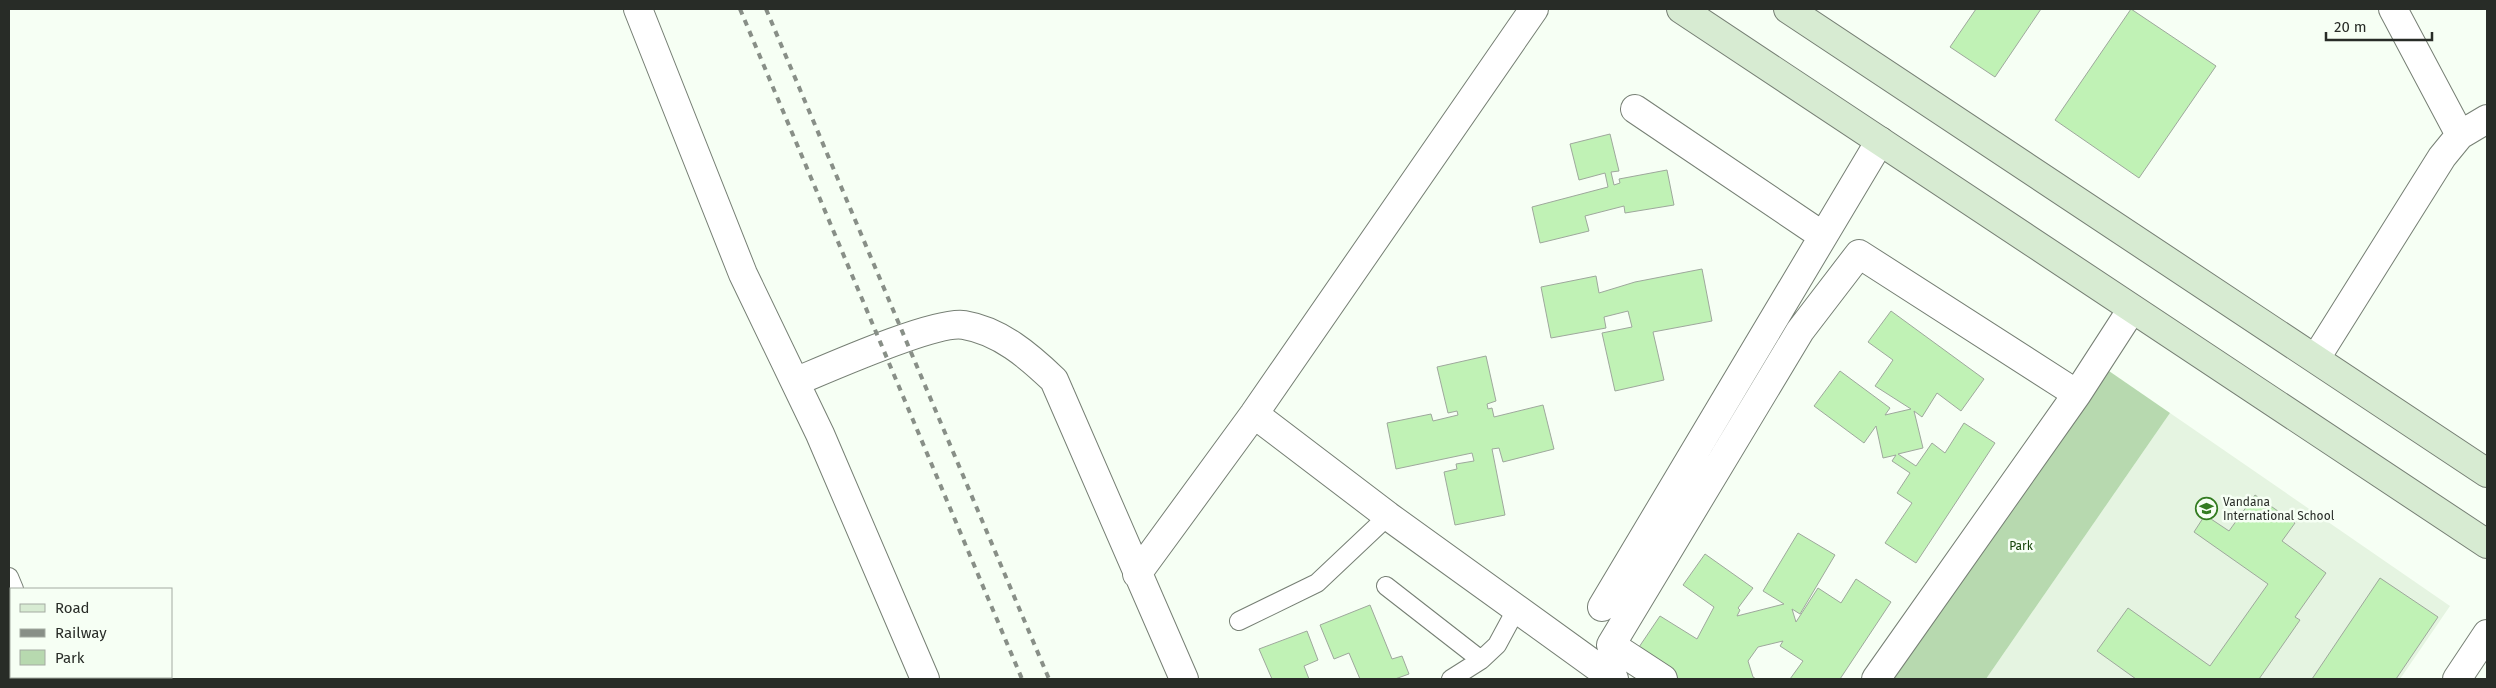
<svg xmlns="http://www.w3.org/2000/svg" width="2496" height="688" viewBox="0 0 2496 688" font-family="'Fira Sans',sans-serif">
  <rect width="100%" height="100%" fill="#f6fff4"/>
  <path fill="#e5f4e1" d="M2170 413 2450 606 2400 679H1986Z"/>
  <path fill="#b7d9af" d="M2093 360 2170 413 1986 679H1872Z"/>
  <path fill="#c0f2b5" stroke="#9ea89c" d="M1976 9H2041L1995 77 1950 47Z
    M2131 9 2216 66 2139 178 2055 120Z
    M1610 134 1619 171 1611 172 1614 185 1620 183 1619 179 1667 170 1674 205 1625 213 1624 206 1585 216 1589 231 1540 243 1532 207 1608 187 1605 173 1579 180 1570 144Z
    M1702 269 1712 321 1653 332 1664 380 1615 391 1602 333 1632 327 1628 311 1604 317 1606 328 1551 338 1541 287 1596 276 1599 293 1635 282Z
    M1891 311 1984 379 1961 411 1937 393 1922 417 1914 411 1923 448 1898 454 1916 466 1932 443 1945 453 1964 423 1995 443 1916 563 1885 543 1912 503 1897 493 1910 473 1892 461 1896 455 1883 458 1876 426 1864 443 1814 406 1840 371 1890 408 1885 415 1911 409 1875 386 1893 360 1868 342Z
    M1486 356 1496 401 1487 404 1488 409 1492 408 1494 417 1543 405 1554 449 1503 462 1499 448 1492 449 1505 515 1455 525 1444 472 1457 469 1456 464 1474 461 1472 453 1396 469 1387 423 1431 414 1433 421 1458 415 1457 411 1448 413 1437 367Z
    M2255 495 2295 523 2282 541 2326 573 2295 617 2300 620 2259 679H2136L2097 651 2128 608 2210 666 2268 584 2194 532 2205 515 2229 531Z
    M1798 533 1835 555 1800 614 1792 609 1796 622 1818 588 1841 603 1856 579 1891 602 1840 679H1790L1803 661 1780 646 1783 641 1758 647 1748 661 1753 677 1756 679H1675L1635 653 1660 616 1697 639 1714 607 1683 585 1705 554 1753 588 1738 608 1740 610 1737 616 1784 604 1763 591Z
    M2380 578 2438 617 2396 679H2312Z
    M1370 605 1392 659 1402 656 1409 674 1395 679H1360L1349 653 1334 659 1320 625Z
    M1307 631 1318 660 1304 666 1309 679H1272L1259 649Z"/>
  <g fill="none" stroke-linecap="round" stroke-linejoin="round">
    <defs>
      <path id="lane" d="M9 577 14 589
        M1386 586 1481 660
        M1239 621 1317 583 1388 516
        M53 677 54 679
        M1451 679 1481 660 1497 645 1517 608"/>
      <path id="street" d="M638 9 743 274 820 434 925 679
        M2393 9 2460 135
        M1635 109 1823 236
        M2316 358 2442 157 2460 135 2487 119
        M795 382C826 369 936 320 964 325 1000 331 1029 356 1054 380L1184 679
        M1254 414 1388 516 1614 679
        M1137 574 1254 414 1534 9
        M1602 607 1880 141
        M1663 679 1611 645 1800 331 1859 254 2077 394
        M1876 679 2077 394 2132 309
        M2457 679 2487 634"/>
      <path id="secondary" d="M1681 9 2487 544
        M1788 9 2487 473"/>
    </defs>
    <use href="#lane" stroke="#767f74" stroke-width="20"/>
    <use href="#street" stroke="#767f74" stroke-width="30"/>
    <use href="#secondary" stroke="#767f74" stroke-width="30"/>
    <use href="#lane" stroke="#fff" stroke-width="18"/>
    <use href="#street" stroke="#fff" stroke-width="28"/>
    <use href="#secondary" stroke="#d7ebd2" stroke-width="28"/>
    <path stroke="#888f87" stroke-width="4" stroke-dasharray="6 6" stroke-linecap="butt" d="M740 9 1022 679
      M766 9 1049 679"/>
  </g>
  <defs>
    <symbol id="school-ring" viewBox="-11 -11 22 22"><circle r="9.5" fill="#f6fff4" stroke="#337c21" stroke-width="1.5"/><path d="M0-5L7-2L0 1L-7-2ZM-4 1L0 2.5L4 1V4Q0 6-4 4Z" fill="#337c21"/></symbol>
  </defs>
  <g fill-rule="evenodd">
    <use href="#school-ring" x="2194" y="496" width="25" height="25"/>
  </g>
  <g text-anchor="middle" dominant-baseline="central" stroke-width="5" stroke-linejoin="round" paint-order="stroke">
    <g font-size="12" fill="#282c27" stroke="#f6fff4" text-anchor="start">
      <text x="2223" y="502">Vandana<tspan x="2223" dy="14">International School</tspan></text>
    </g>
    <g font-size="12" fill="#144307" stroke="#f6fff4">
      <text x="2021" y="546">Park</text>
    </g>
  </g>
  <rect width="2496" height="688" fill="none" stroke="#282c27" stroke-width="20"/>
  <rect x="10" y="588" width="162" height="90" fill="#f6fff4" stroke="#a4aba2"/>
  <rect x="20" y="604" width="25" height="8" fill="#d7ebd2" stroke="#a4aba2"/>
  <text x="55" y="613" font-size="15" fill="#282c27">Road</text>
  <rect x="20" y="629" width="25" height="8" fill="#888f87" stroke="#a4aba2"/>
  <text x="55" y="638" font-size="15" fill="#282c27">Railway</text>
  <rect x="20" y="650" width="25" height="15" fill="#b7d9af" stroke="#a4aba2"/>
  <text x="55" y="663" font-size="15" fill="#282c27">Park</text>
  <path d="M2326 32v8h106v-8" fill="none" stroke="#282c27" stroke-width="2.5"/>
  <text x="2334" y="32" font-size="15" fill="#282c27" stroke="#f6fff4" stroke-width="4" paint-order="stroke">20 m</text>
</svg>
